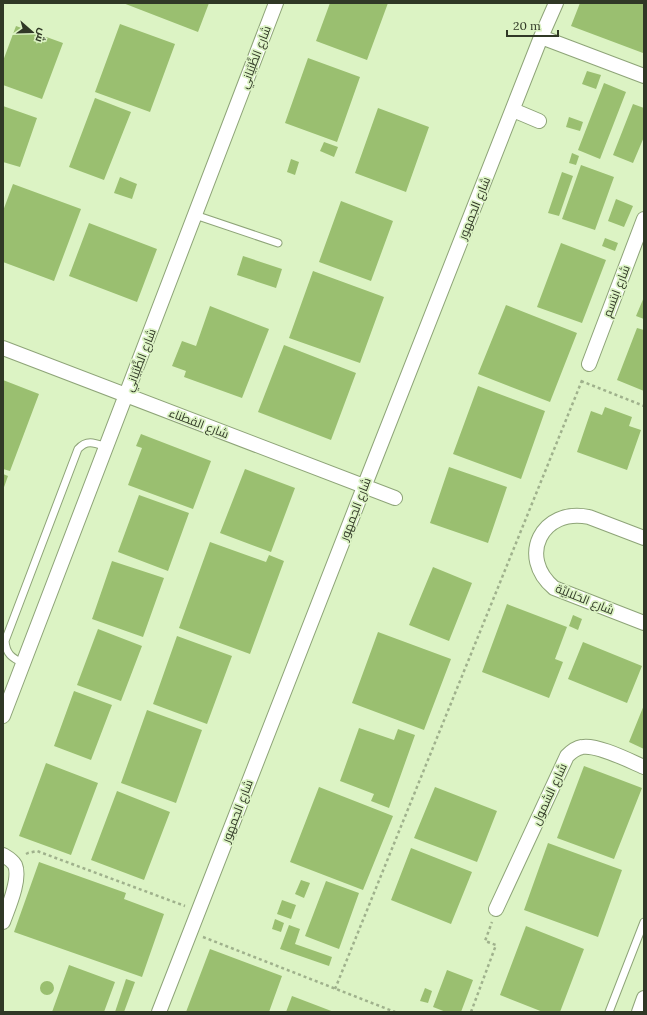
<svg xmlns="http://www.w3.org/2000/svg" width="647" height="1015" viewBox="0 0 647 1015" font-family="Lora,Cairo,serif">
  <rect width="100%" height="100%" fill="#dcf3c4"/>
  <path fill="#9abf70" d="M123 3H209L198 32Z
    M330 3H388L367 60 316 41Z
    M580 3H644V49L643 53 571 26Z
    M120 24 175 44 150 112 95 92Z
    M16 26 63 43 42 99 3 85V61Z
    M308 58 360 77 337 142 285 123Z
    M587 71 601 75 596 89 582 84Z
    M604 83 626 92 600 159 578 150Z
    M95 98 131 112 104 180 69 167Z
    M633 104 644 108V137L633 163 613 155Z
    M3 106 37 118 20 167 3 162Z
    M378 108 429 127 406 192 355 173Z
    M569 117 583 122 580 131 566 127Z
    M324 142 338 147 334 157 320 151Z
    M572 153 579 156 576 165 569 163Z
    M291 159 299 162 295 175 287 172Z
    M581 165 614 177 595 230 562 219Z
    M562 172 573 176 559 216 548 213Z
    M120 177 137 184 132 199 114 193Z
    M13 184 81 209 54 281 3 262V211Z
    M616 199 633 206 624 227 608 221Z
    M341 201 393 221 371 281 319 262Z
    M89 223 157 249 137 302 69 276Z
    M605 238 618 243 615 251 602 246Z
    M561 243 606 260 582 323 537 307Z
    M243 256 282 269 276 288 237 275Z
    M313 271 384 297 360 363 289 338Z
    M644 297V319L636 316Z
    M506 305 577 333 550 402 478 374Z
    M210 306 269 329 242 398 184 377 186 371 172 366 182 341 196 346Z
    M637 328 644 330V391L617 380Z
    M284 345 356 373 331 440 258 412Z
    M3 380 39 394 10 471 3 469Z
    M478 386 545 411 521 479 453 454Z
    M605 407 632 417 629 426 641 430 627 470 577 452 591 411 602 415Z
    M141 434 211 461 193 509 128 485 142 448 136 446Z
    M449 467 507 487 488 543 430 523Z
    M245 469 295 488 271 552 220 533Z
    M3 474 8 476 3 490Z
    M139 495 189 513 168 571 118 552Z
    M210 542 266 562 269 555 284 561 250 654 179 628Z
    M112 561 164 578 143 637 92 619Z
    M433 567 472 583 449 641 409 625Z
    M507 604 567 627 555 659 563 662 549 698 482 672Z
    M573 615 582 619 578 630 569 626Z
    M98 629 142 646 121 701 77 685Z
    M378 632 451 659 424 730 352 703Z
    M177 636 232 656 207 724 153 704Z
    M583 642 642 666 627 703 568 679Z
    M74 691 112 705 91 760 54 746Z
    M644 705V749L629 742Z
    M147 710 202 730 176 803 121 783Z
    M359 728 394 740 398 729 415 735 389 808 371 801 374 794 340 781Z
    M46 763 98 783 71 855 19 836Z
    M584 766 642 788 614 859 557 838Z
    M319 787 393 816 363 890 290 862Z
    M435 787 497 811 477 862 414 838Z
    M117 791 170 812 144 880 91 860Z
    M548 843 622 870 598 937 524 910Z
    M411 848 472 872 451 924 391 900Z
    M39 862 126 893 124 899 164 914 142 977 14 932Z
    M301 880 310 883 304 898 295 894Z
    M326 881 359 893 339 949 305 936Z
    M282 900 296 905 291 919 277 914Z
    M275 919 284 923 281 932 272 929Z
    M289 925 300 929 295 944 332 957 329 966 280 949Z
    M526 926 584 949 560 1012H543L500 995Z
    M210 949 282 976 269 1012H186Z
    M69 965 115 982 104 1012H52Z
    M447 970 473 980 461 1012H446L433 1007Z
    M126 979 135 982 124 1012H115Z
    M40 988a7 7 0 1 1 14 0a7 7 0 1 1-14 0Z
    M425 988 432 991 428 1003 420 1001Z
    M292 996 334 1012H286Z"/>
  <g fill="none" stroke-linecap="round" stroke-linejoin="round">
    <defs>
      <path id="service" d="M195 215 278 243
        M23 663C12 658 6 654 5 641L78 449C87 439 95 443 106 447
        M609 1012 644 922"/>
      <path id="minor" d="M541 37 644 76
        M513 110 539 121
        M3 348 395 498
        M589 364 644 219
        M644 538 589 517C542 507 517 557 554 588L644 623
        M3 716 276 3
        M3 855C8 858 12 860 15 865 21 879 8 908 3 922
        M496 909 567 756C571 752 576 748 582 747 597 744 630 761 644 767
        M159 1012 364 487 541 37 556 3
        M639 1012 644 998"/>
    </defs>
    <use href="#service" stroke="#8ea478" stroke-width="9"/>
    <use href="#minor" stroke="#8ea478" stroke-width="16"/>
    <path stroke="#9fb18c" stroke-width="2.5" stroke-dasharray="3 3" stroke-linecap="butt" d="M581 381 644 406
      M26 854 28 853 37 851 185 906
      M203 937 395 1012
      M335 989 583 378
      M471 1012 496 945 485 941 492 922"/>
    <use href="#service" stroke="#fff" stroke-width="7"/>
    <use href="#minor" stroke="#fff" stroke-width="14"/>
  </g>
  <g text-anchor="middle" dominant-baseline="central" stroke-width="3.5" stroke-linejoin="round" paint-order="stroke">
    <g font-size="12" fill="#303826" stroke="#dcf3c4">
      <text transform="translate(255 57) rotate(-69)">شارع الظَّبْيَاني</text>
      <text transform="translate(474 208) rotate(-68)">شارع الجمهور</text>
      <text transform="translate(616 291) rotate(-69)">شارع ابتسم</text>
      <text transform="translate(140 360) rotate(-69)">شارع الظَّبْيَاني</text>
      <text transform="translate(199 423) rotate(21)">شارع الفطناء</text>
      <text transform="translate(355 509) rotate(-69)">شارع الجمهور</text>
      <text transform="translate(585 599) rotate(22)">شارع الحَلالِيَّة</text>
      <text transform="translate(549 794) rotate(-65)">شارع الشمول</text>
      <text transform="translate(237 811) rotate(-69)">شارع الجمهور</text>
    </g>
  </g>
  <rect width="647" height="1015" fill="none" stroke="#303826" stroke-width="8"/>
  <g transform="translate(32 32) rotate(110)" stroke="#dcf3c4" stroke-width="3" paint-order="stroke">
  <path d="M0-3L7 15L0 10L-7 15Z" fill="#303826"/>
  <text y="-6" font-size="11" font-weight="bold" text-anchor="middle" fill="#303826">ش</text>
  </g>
  <path d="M507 30v6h51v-6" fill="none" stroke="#303826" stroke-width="2"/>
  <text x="513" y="30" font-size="12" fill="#303826" stroke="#dcf3c4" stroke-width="3" paint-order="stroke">20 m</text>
</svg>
